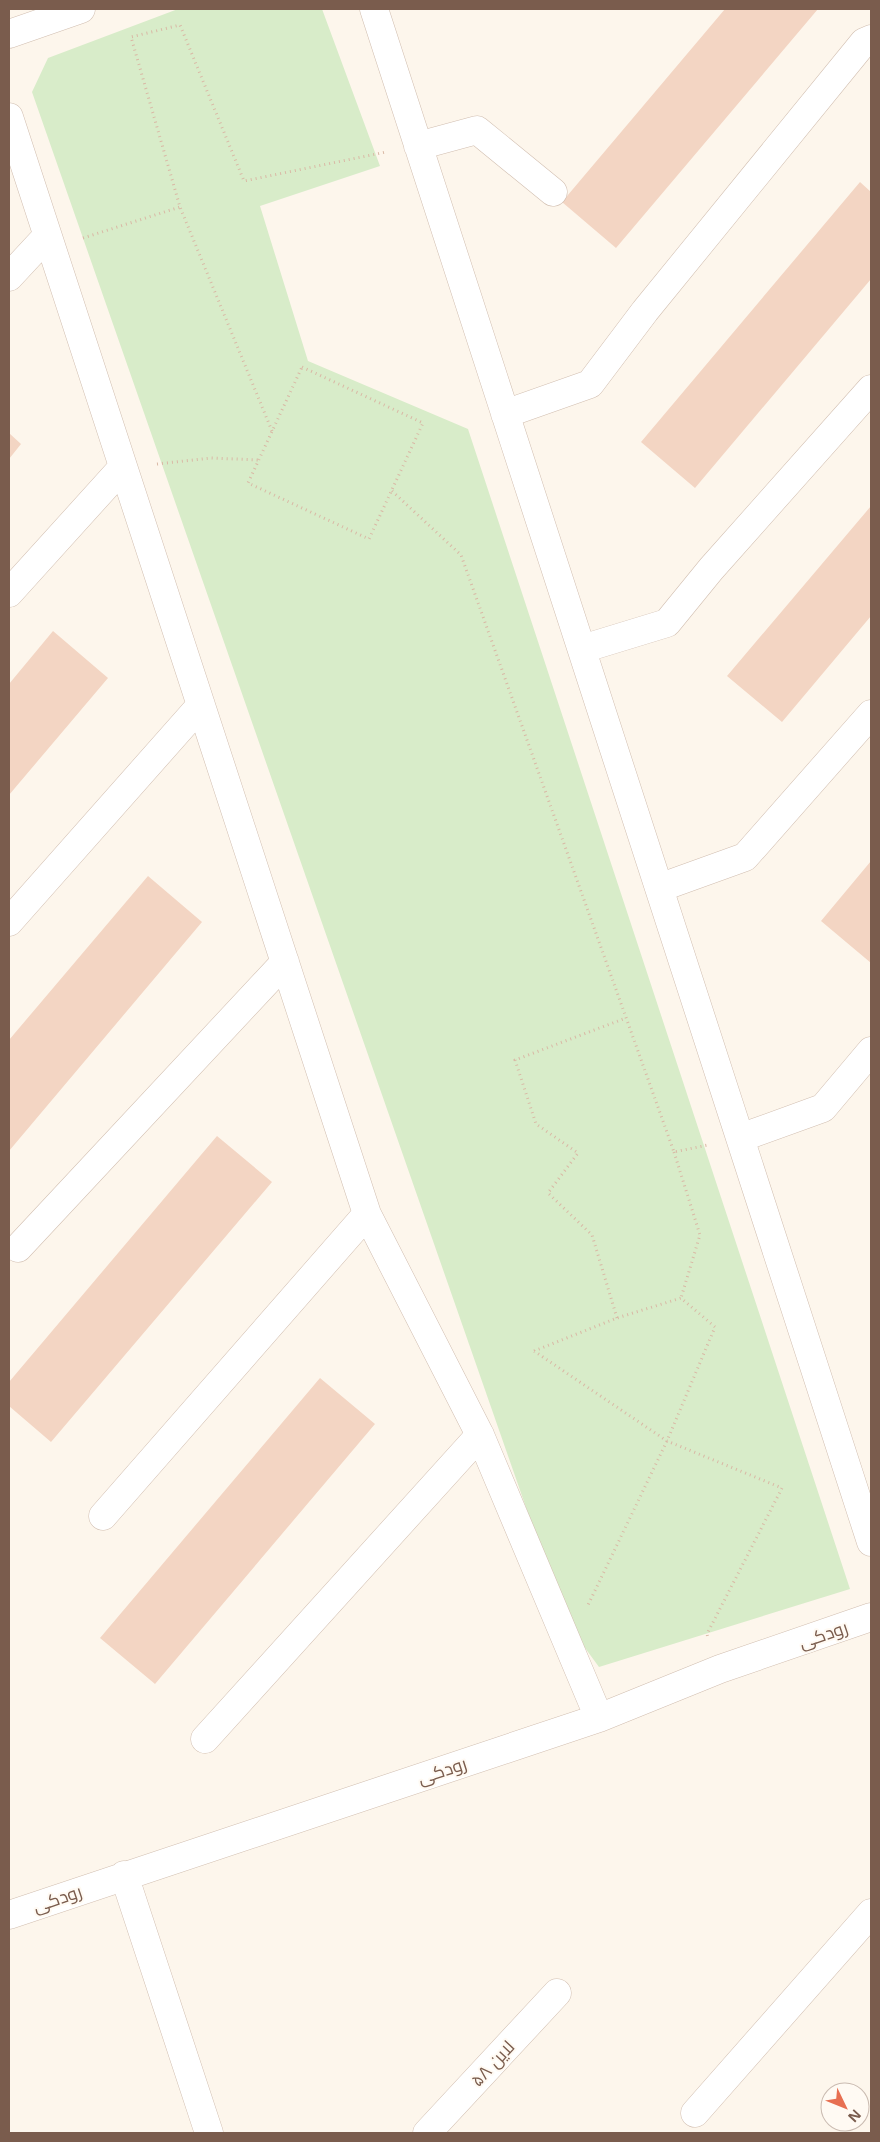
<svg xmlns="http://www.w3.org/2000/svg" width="880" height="2142" viewBox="0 0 880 2142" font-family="'Open Sans',Cairo,sans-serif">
  <rect width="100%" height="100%" fill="#fdf6ec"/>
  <path fill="#d8ecc9" d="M178 9H322L380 166 260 206 308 361 468 429 850 1589 599 1667 566 1622 32 92 48 58Z"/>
  <path fill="#f3d5c3" d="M725 9H818L616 248 562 202Z
    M860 182 871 192V279L695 488 641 442Z
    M9 433 21 444 9 459Z
    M871 506V616L782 722 727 676Z
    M53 631 108 678 9 795V684Z
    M871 861V963L821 921Z
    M148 876 202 922 9 1151V1040Z
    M217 1136 272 1182 51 1442 9 1406V1382Z
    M320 1378 375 1424 155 1684 100 1638Z"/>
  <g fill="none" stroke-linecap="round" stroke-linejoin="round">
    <defs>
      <path id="minor" d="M374 9 871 1542
        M9 34 81 9
        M9 117 367 1214 480 1435 599 1718
        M418 146 477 130 553 192
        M9 277 47 236
        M505 414 590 384 645 311 864 42 871 39
        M9 593 123 467
        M582 649 667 623 711 569 871 389
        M659 888 745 857 871 714
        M9 922 201 705
        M740 1138 823 1108 871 1051
        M18 1248 285 962
        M103 1516 367 1214
        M205 1739 480 1435
        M124 1875 209 2133
        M9 1915 599 1718 720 1669 871 1617
        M695 2113 871 1913
        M427 2133 557 1993"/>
    </defs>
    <use href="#minor" stroke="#d1beb0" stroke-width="29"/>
    <path stroke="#d9b8a5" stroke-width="3" stroke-dasharray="1 4" stroke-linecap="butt" d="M83 238 180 207
      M302 367 423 423 369 539 248 483Z
      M272 431 180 207 131 37 180 25 244 181 386 152
      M157 464 211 458 259 460
      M392 491 461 555 674 1152 708 1145
      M674 1152 700 1235 681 1298
      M617 1318 592 1235 548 1193 578 1153 536 1124 515 1060 626 1018
      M534 1351 617 1318 681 1298 715 1327 667 1441 588 1605
      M534 1351 667 1441 782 1488 707 1634 708 1638"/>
    <use href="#minor" stroke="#fff" stroke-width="28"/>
  </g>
  <g text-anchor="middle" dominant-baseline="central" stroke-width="4" stroke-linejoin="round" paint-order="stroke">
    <g font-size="18" fill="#7a5c4d" stroke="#fffaf3">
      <text transform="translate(823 1634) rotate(-19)">رودکی</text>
      <text transform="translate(442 1770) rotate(-18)">رودکی</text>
      <text transform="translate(57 1898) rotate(-19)">رودکی</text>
      <text transform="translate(492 2063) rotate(-47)">لاین ۵۸</text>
    </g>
  </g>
  <rect width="880" height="2142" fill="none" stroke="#7a5c4d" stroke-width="20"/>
  <g transform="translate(845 2107) rotate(133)"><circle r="24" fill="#fffaf3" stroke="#cabbb1"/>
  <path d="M0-4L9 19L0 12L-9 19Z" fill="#e76f51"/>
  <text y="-8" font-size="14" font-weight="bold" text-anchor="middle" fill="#7a5c4d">N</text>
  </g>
</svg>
